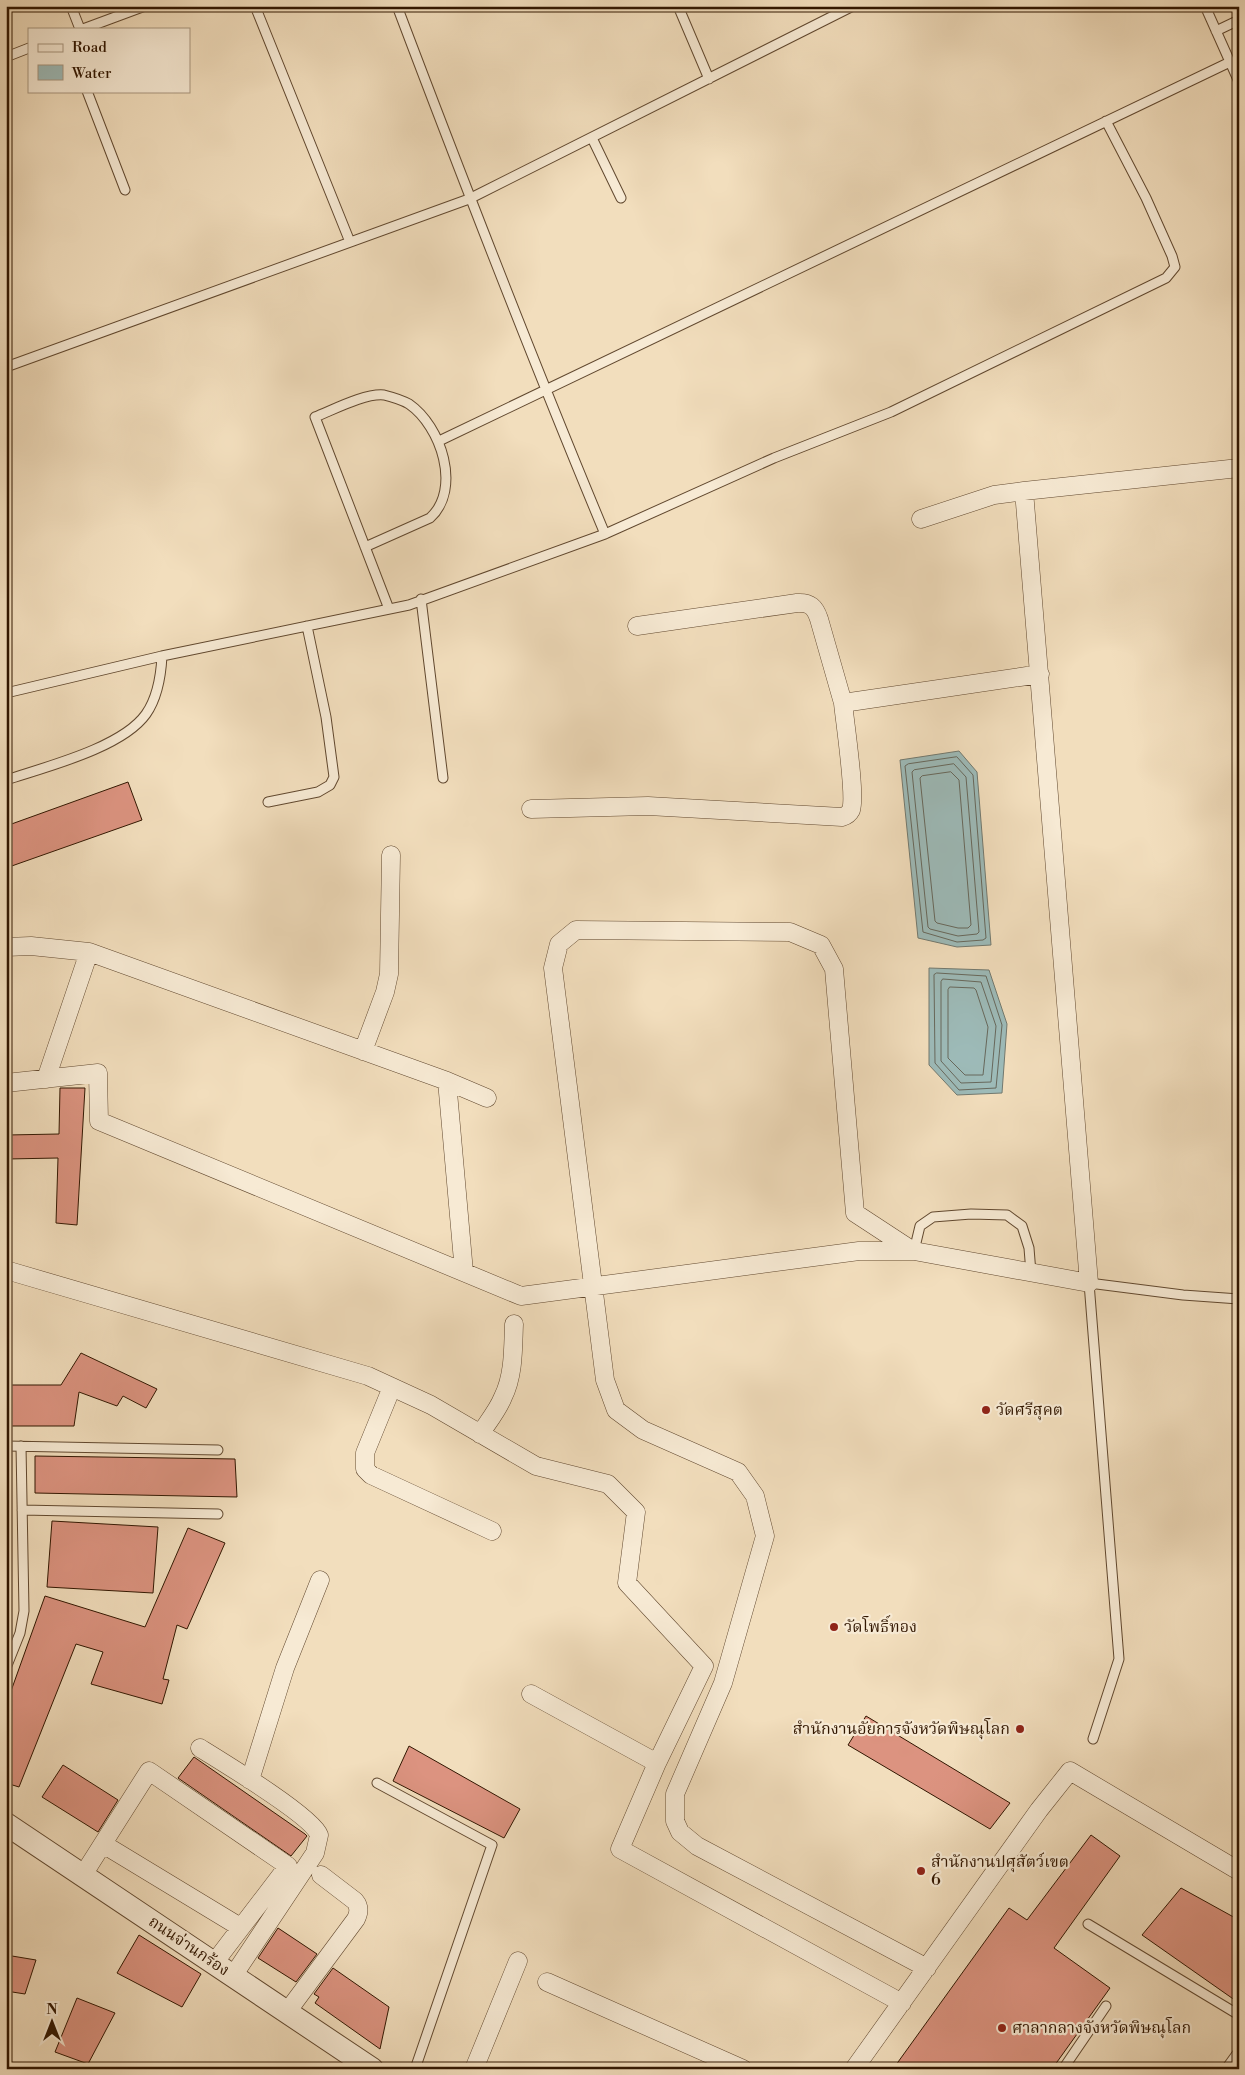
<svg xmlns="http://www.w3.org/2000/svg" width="1245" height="2075" viewBox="0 0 1245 2075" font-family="'Libre Bodoni','Noto Serif Thai',serif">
  <rect width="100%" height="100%" fill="#f2debd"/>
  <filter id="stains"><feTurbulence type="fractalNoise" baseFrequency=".004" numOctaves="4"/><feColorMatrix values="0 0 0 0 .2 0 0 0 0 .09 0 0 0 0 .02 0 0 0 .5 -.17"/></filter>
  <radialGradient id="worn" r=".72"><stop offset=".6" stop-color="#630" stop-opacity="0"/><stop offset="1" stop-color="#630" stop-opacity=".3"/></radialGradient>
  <path fill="#9dbbb9" stroke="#72796f" d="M959 751 977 772 991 945 957 947 918 938 900 760Z
    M929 968 989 970 1007 1024 1002 1093 957 1095 929 1065Z"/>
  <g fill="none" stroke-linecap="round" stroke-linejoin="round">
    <path stroke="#67685c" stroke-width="1" d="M957 757 973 775 986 938 983 940 957 942 923 932 905 766 908 764Z
      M954 764 966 777 979 932 977 934 958 936 930 929 928 927 912 772 914 770Z
      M951 772 959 780 971 925 968 928H958L937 923 935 921 920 778 922 776Z
      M937 973 986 976 1002 1025 996 1088 959 1090 935 1063 934 975Z
      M943 979 981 982 996 1026 991 1082 961 1083 941 1061V982Z
      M950 987 974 988 976 990 988 1027 983 1075H965L948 1058V990Z"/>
  </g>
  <path fill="#dc9380" stroke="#311600" d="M128 782 142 820 6 868V826Z
    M60 1088H85L77 1225 56 1223 58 1158 7 1159V1135L59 1134Z
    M81 1353 157 1389 146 1408 123 1396 117 1406 79 1392 74 1426H6V1385H61Z
    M35 1456 235 1459 237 1497 35 1493Z
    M52 1521 158 1527 153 1593 47 1587Z
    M188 1528 225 1543 187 1629 177 1625 163 1679 169 1680 162 1704 91 1684 103 1652 76 1644 19 1787 6 1783V1705L45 1596 145 1627Z
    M866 1716 1010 1803 990 1829 848 1745Z
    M409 1746 520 1809 504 1838 393 1781Z
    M194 1757 305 1834 307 1836 291 1856 178 1778Z
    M63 1765 118 1800 98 1832 42 1797Z
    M1091 1835 1120 1856 1054 1948 1110 1988 1052 2069H893L1009 1908 1027 1920Z
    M1181 1888 1239 1920V2003L1142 1935Z
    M278 1928 317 1954 296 1982 258 1958Z
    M139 1935 201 1974 182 2007 117 1973Z
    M6 1955 36 1960 25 1994 6 1991Z
    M333 1968 389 2007 380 2049 315 2003 319 1997 314 1994Z
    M77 1998 115 2013 88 2064 55 2052Z"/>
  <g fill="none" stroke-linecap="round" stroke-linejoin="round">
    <defs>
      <path id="service" d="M71 6 80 29
        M255 6 350 242
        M678 6 709 79
        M1205 6 1239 82
        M83 29 145 6
        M1216 31 1239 20
        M6 57 29 48
        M87 91 125 190
        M592 138 621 198
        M6 367 469 199 853 6
        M439 441 1230 62
        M605 534 774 458 891 412 1166 278 1175 267 1172 256 1146 198 1106 121
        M365 547 430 518C462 489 441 426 409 404 402 400 392 397 384 395 365 393 333 410 315 417L389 609
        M421 599 443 778
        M6 693 162 656 409 605 605 534C532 359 464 183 397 6
        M6 780C45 767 122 748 146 714 158 697 161 675 162 656
        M268 802 318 792 330 785 334 777 326 717 307 626
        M914 1251 920 1226 933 1217 971 1214 1007 1215 1022 1226 1029 1248 1031 1273
        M6 1446 218 1450
        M22 1510 218 1514
        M6 1668 20 1633 24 1611 21 1446
        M1093 1739 1119 1659 1089 1283 1183 1295 1239 1299
        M377 1783 492 1845 415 2069
        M1088 1924 1239 2015
        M1063 2069 1106 2006
        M1226 2069 1239 2051"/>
      <path id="minor" d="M921 519 994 495 1024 491
        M637 626 797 603C810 602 815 607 819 619L843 703
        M531 809 648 806 842 817C846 816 849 814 851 810 856 796 845 723 843 703L1040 674
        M6 947 31 946 89 952 447 1081 487 1098
        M363 1051 385 992 389 974 391 855
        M46 1079 89 952
        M447 1081 464 1272
        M6 1083 98 1073 99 1121 521 1296 859 1251H914L1089 1283 1024 491 1239 468
        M913 1251 855 1213 834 969 821 945 790 932 576 930 559 944 553 968 605 1380 616 1410 643 1430 738 1472 755 1496 765 1536 723 1683 675 1794V1821L680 1832 697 1846 927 1968
        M6 1270 368 1376 431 1405 536 1466 608 1484 636 1512 627 1583 704 1666 657 1763 620 1849 902 2003
        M392 1387 365 1453V1469L371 1475 492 1531
        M480 1434C488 1422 498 1410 503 1397 514 1375 513 1348 514 1324
        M531 1694 657 1763
        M200 1748C221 1761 313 1817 319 1835L315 1853 233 1976
        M250 1780 285 1668 320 1580
        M103 1844 240 1927
        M83 1875 149 1771 288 1866 214 1963
        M547 1982 743 2069
        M287 2012 356 1919C359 1913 360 1907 355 1901L321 1875
        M474 2069 518 1961
        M854 2069 1039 1810 1070 1771 1239 1871"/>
      <path id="tertiary" d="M6 1824 372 2069"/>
    </defs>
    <use href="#service" stroke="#61482f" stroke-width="11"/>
    <use href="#minor" stroke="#61482f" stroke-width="19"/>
    <use href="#tertiary" stroke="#61482f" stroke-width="24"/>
    <use href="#service" stroke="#f7ead4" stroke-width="9"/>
    <use href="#minor" stroke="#f7ead4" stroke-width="18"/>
    <use href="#tertiary" stroke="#f7ead4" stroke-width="22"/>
  </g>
  <g fill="#8f2418" stroke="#f7ead4" stroke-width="2">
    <circle cx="986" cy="1410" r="5"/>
    <circle cx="834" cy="1627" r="5"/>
    <circle cx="1020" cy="1729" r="5"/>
    <circle cx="921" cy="1871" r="5"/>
    <circle cx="1002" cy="2028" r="5"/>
  </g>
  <g text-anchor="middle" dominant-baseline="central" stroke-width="4.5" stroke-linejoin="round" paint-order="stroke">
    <g font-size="16" fill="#311600" stroke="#f7ead4" text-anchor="start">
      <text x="996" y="1410">วัดศรีสุคต</text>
      <text x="844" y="1627">วัดโพธิ์ทอง</text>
      <text x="1010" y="1729" text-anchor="end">สำนักงานอัยการจังหวัดพิษณุโลก</text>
      <text x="931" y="1862">สำนักงานปศุสัตว์เขต<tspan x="931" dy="18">6</tspan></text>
      <text x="1012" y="2028">ศาลากลางจังหวัดพิษณุโลก</text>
    </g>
    <g font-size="16" fill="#311600" stroke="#f7ead4">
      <text transform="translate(189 1946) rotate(34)">ถนนจ่านกร้อง</text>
    </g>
  </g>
  <rect width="1245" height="2075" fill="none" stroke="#f2debd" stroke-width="25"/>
  <rect x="8" y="8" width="1230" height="2060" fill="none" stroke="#311600" stroke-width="2.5"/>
  <rect x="12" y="12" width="1220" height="2050" fill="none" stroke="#311600"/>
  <rect x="28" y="28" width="162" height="65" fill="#f7ead4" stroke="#a8957f"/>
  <rect x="38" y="44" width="25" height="8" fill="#f7ead4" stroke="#a8957f"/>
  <text x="72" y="52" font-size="15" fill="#311600">Road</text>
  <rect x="38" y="65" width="25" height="15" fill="#9dbbb9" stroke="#a8957f"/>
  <text x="72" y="78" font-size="15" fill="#311600">Water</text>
  <g transform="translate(52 2022)" stroke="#f7ead4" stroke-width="4" paint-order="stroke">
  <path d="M0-4L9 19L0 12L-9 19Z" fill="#311600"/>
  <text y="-8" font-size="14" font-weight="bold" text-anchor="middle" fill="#311600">N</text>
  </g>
  <rect width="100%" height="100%" filter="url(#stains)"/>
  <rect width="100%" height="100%" fill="url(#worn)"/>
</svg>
